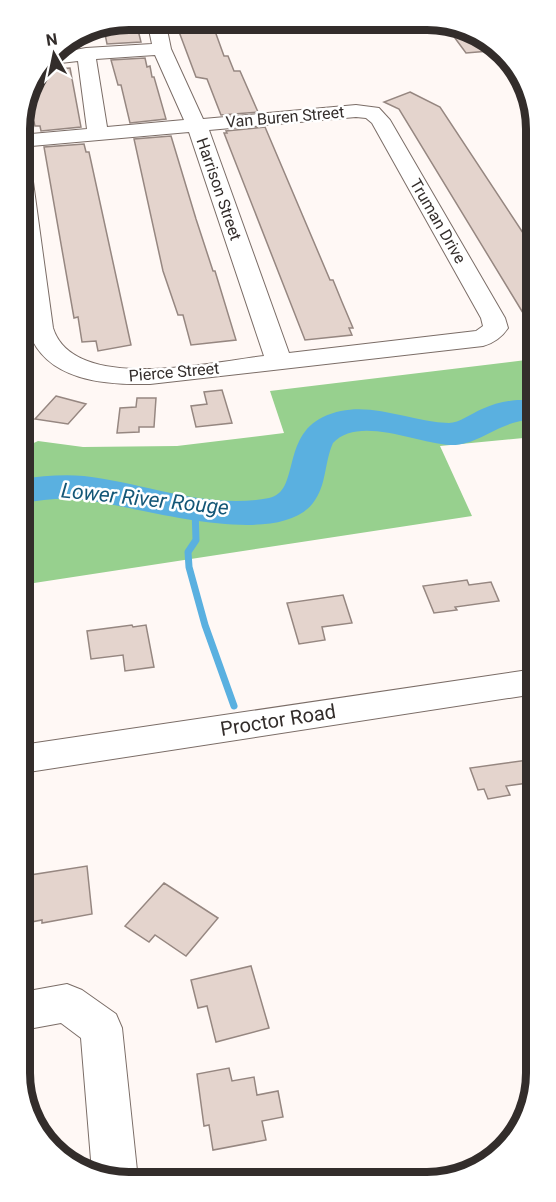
<svg xmlns="http://www.w3.org/2000/svg" width="556" height="1202" viewBox="0 0 556 1202" font-family="Roboto,sans-serif">
  <rect width="100%" height="100%" fill="#fff8f5"/>
  <path fill="#97d08e" d="M534 359V437L440 446 472 516 21 585V449L38 441 83 447 177 446 284 433 270 391Z"/>
  <g fill="none" stroke-linecap="round" stroke-linejoin="round">
    <path stroke="#5ab0e0" stroke-width="7" d="M195 508 196 540 188 552 189 567 205 625 234 706"/>
    <path fill="#5ab0e0" fill-rule="evenodd" d="M517 400H534V420C500 419 480 446 450 445 417 443 358 415 333 443 324 463 327 485 313 503 276 551 136 506 85 500 64 497 43 500 21 503V479C42 476 63 474 84 476 145 483 208 510 269 498 300 492 281 437 323 417 365 397 407 422 449 423 459 423 472 413 482 409 493 404 505 401 517 400Z"/>
  </g>
  <path fill="#e4d4cd" stroke="#968781" stroke-width="1.5" d="M211 20 224 56H228L234 71H240L258 112 221 115 207 79 196 77 175 21Z
    M136 22 141 42 107 44 104 29 121 23Z
    M470 32 499 47 501 50 466 53 452 34Z
    M145 58 147 67 150 66 152 77H154L166 119 130 123 121 85H118L111 60Z
    M70 68 81 127 41 131 40 126H35L34 122 20 123 31 81 39 70Z
    M410 92 440 107 533 248 534 331 399 109 384 102Z
    M265 127 330 280H333L342 302 353 328H349L352 335 305 340 224 133H227L226 131Z
    M171 136 196 219 213 271H215L236 340 191 345 183 315H178L163 271 134 139Z
    M84 144 86 152H89L131 345 98 351 96 341 82 342 78 317 74 318 44 147Z
    M222 390 232 423 196 427 191 406 207 404 204 392Z
    M56 396 86 404 68 424 35 419Z
    M137 398H156L154 427H139V432L117 433 120 408 136 407Z
    M467 580 469 585 491 582 499 601 455 607 457 610 434 613 423 586Z
    M343 595 352 623 322 627 325 640 299 644 287 603Z
    M132 625 133 627 146 625 154 667 125 671 123 655 91 659 87 631Z
    M535 759V782L506 786 510 795 488 799 484 789 478 790 470 768Z
    M87 866 92 914 42 923V920L26 923 24 876Z
    M164 883 218 918 186 956 155 935 149 942 125 926Z
    M251 966 269 1028 216 1042 207 1006 198 1008 191 980Z
    M229 1068 232 1081 254 1077 257 1095 278 1091 283 1117 262 1121 266 1140 213 1150 209 1125 204 1126 197 1074Z"/>
  <g fill="none" stroke-linecap="round" stroke-linejoin="round">
    <defs>
      <path id="minor" d="M147 20H165L171 49 203 119 356 105 379 108 390 120 505 318 508 328C502 337 494 343 483 346L150 384C105 385 46 381 29 332 23 316 24 298 22 282 18 240 19 196 20 154L27 156 30 160 53 328C74 394 212 362 264 356L189 132 20 147V135L87 129 78 61 43 65 52 54 86 48 152 44ZM155 55 184 120 107 127 96 59ZM356 117 366 118 372 123 481 318 483 326 476 331 289 353 209 130Z
        M389 21 449 22 456 26 418 30 392 25Z
        M535 669V694L22 773V745Z
        M67 984 82 990 116 1014 122 1028 138 1180H108L92 1172 81 1038 61 1023 23 1030V992Z"/>
    </defs>
    <use href="#minor" stroke="#7b6d67" stroke-width="2"/>
    <use href="#minor" fill="#fff" fill-rule="evenodd"/>
  </g>
  <g text-anchor="middle" dominant-baseline="central" stroke-width="5" stroke-linejoin="round" paint-order="stroke">
    <g font-size="16" fill="#332d2b" stroke="#fff">
      <text transform="translate(285 117) rotate(-5)">Van Buren Street</text>
      <text transform="translate(219 189) rotate(71)">Harrison Street</text>
      <text transform="translate(438 221) rotate(60)">Truman Drive</text>
      <text transform="translate(174 372) rotate(-5)">Pierce Street</text>
    </g>
    <g font-size="20" fill="#332d2b" stroke="#fff">
      <text transform="translate(278 720) rotate(-9)">Proctor Road</text>
    </g>
    <g font-size="21" font-style="italic" fill="#145777" stroke="#fff">
      <text transform="translate(145 499) rotate(6)">Lower River Rouge</text>
    </g>
  </g>
  <path d="M0 0H556V1202H0ZM129 30H427A99 99 0 0 1 526 129V1073A99 99 0 0 1 427 1172H129A99 99 0 0 1 30 1073V129A99 99 0 0 1 129 30Z" fill="#fff" fill-rule="evenodd"/>
  <path fill="none" stroke="#332d2b" stroke-width="8" d="M129 30H427A99 99 0 0 1 526 129V1073A99 99 0 0 1 427 1172H129A99 99 0 0 1 30 1073V129A99 99 0 0 1 129 30Z"/>
  <g transform="translate(54 54) rotate(351)" stroke="#ffffff" stroke-width="4.5" paint-order="stroke">
  <path d="M0-4.5L10 22L0 15L-10 22Z" fill="#332d2b"/>
  <text y="-9" font-size="16" font-weight="bold" text-anchor="middle" fill="#332d2b">N</text>
  </g>
</svg>
